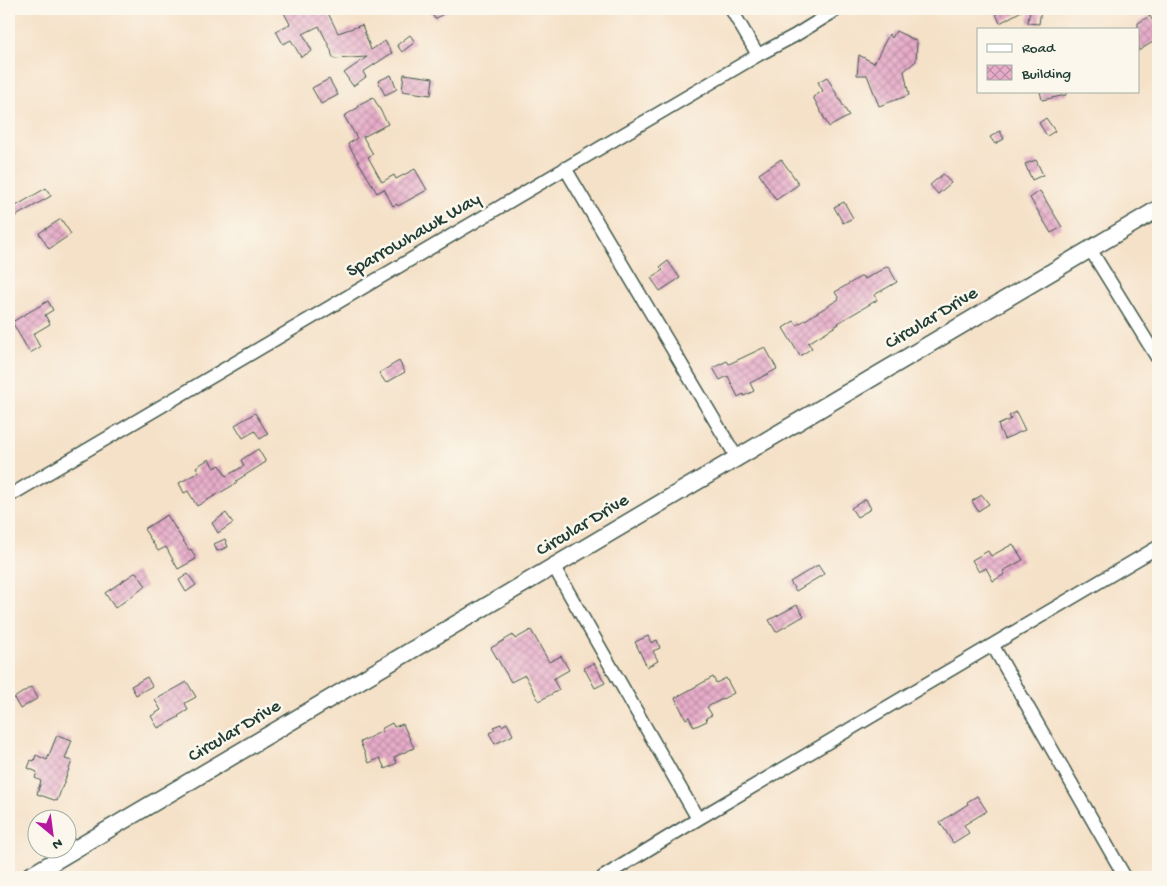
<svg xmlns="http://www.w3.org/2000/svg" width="1167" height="886" viewBox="0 0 1167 886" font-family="'Gochi Hand',sans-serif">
  <defs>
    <pattern id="building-cross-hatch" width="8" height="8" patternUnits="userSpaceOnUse" patternTransform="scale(1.25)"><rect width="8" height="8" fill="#e7acc9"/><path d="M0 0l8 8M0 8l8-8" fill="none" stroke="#bb8da4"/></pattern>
  </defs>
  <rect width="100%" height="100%" fill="#fbf7ec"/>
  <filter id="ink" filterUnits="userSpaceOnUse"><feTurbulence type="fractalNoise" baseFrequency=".02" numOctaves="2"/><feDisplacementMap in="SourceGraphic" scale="10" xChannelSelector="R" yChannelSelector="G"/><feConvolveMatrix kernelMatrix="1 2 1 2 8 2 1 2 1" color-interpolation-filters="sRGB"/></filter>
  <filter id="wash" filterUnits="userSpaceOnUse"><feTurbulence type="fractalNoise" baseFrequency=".0096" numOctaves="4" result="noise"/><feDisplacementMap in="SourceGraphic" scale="20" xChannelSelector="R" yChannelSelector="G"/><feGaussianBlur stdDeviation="1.12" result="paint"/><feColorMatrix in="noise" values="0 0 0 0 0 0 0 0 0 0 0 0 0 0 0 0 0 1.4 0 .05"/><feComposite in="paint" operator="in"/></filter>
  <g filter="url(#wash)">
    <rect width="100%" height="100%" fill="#f5e1c8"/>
    <g id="blocks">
      <path fill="url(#building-cross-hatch)" d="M293 9H326L338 33 362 25 371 50 385 41 392 53 363 72 366 77 353 86 344 73 367 57 334 59 332 55 331 50 319 26 303 34 312 51 301 57 291 40 283 44 276 31 290 24 284 13Z
        M429 9H451L435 19Z
        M994 9H1025L1000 23Z
        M1030 9H1041L1039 24 1028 23Z
        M1150 16 1158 30V39L1138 51V23Z
        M896 31 917 41 916 61 904 71 909 95 879 106 867 75H857L859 55 874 63 889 34 892 38Z
        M410 35 415 42 402 52 397 45Z
        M404 74 433 78 431 95 402 91Z
        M391 75 397 89 385 95 378 81Z
        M827 77 849 116 829 127 813 97 823 91 818 82Z
        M329 79 338 95 321 104 312 88Z
        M1040 91H1066V95L1042 100Z
        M373 97 388 124 363 137 373 154 368 157 382 182 394 175 396 179 415 169 427 190 398 206 397 204 393 206 384 189 377 193 348 144 357 138 344 116 359 107 358 105Z
        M1046 118 1055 131 1047 136 1039 123Z
        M1000 131 1004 139 995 144 990 137Z
        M781 159 799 184 776 200 759 174Z
        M1036 160 1043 175 1032 180 1025 164Z
        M943 174 951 183 938 194 930 185Z
        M46 188 51 196 9 220V210Z
        M1040 191 1062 227 1051 233 1030 198Z
        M844 202 853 218 843 223 834 207Z
        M61 219 71 234 49 249 39 233Z
        M668 261 680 278 660 291 651 278 663 270 660 267Z
        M888 266 897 282 874 295 877 300 838 323 839 324 808 343 812 348 800 356 783 328 794 321 797 325 839 299 835 292 862 276 865 279Z
        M48 301 53 310 45 315 50 324 33 334 40 347 30 353 12 322Z
        M765 347 777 369 750 383 754 391 744 396 743 394 738 397 728 376 720 380 713 368 727 361 729 364Z
        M399 361 405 372 386 383 379 373Z
        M1016 412 1025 430 1004 439 998 425 1011 419 1009 416Z
        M255 413 268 434 260 439 255 431 243 438 235 425Z
        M258 449 266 462 236 481 237 483 197 506 188 491 184 493 179 483 199 472 196 467 209 459 214 468 220 465 226 476 244 466 241 460Z
        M982 495 989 504 978 511 972 501Z
        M866 499 871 509 857 517 851 508Z
        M226 513 233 523 218 533 212 523Z
        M167 515 189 550 191 549 196 559 178 569 166 547 158 551 144 529Z
        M225 539 228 547 217 551 214 544Z
        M1013 544 1023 560 1003 571 1005 574 993 581 986 568 979 572 972 560 988 551 991 556Z
        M818 565 824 574 796 591 790 582Z
        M136 572 146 586 115 608 105 593Z
        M188 574 196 585 186 592 179 580Z
        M797 605 804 616 776 632 769 620Z
        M531 630 549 662 561 656 569 670 553 679 559 690 539 701 525 675 511 682 491 648 513 635 515 639Z
        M648 636 651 643 657 640 660 648 653 651 658 661 647 667 635 642Z
        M594 663 605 683 595 688 584 668Z
        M147 677 152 686 136 695 131 686Z
        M713 677 716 683 726 678 734 693 707 707 712 715 706 718 707 721 694 727 689 717 686 719 675 698Z
        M187 682 196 697 185 703 188 710 178 716 179 717 158 728 151 716 161 710 155 700Z
        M31 687 38 698 20 709 14 698Z
        M392 723 394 727 403 724 414 748 394 757 397 763 385 769 380 758 369 763 360 742 383 731 381 729Z
        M507 723 513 735 495 744 489 733 495 730 493 727 501 724 502 726Z
        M57 735 72 740 65 759 72 761 57 801 37 794 41 781 35 778 37 772 28 768 31 760 34 761 36 755 47 760Z
        M977 796 987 811 964 825 969 833 953 843 940 822 968 804 967 802Z"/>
    </g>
  </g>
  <g filter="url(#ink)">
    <use href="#blocks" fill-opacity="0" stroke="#3f564a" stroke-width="1"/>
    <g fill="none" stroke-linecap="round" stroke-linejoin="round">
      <defs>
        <path id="minor" d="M731 9 758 55
          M565 168 737 458
          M1090 249 1158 359
          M9 496 758 55 794 36 838 9
          M554 567 698 819
          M993 646 1125 877
          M603 877 698 819 1158 547"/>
        <path id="tertiary" d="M28 877 1158 209"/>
      </defs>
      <use href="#minor" stroke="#3f564a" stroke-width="15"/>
      <use href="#tertiary" stroke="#3f564a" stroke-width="19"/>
      <use href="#minor" stroke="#fff" stroke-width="12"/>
      <use href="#tertiary" stroke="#fff" stroke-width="16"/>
    </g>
  </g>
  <g text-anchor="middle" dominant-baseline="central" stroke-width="5" stroke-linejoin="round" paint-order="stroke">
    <g font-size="19" fill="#1f3d34" stroke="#fbf7ec">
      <text transform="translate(414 236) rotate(-30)">Sparrowhawk Way</text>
      <text transform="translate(932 319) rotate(-31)">Circular Drive</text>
      <text transform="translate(583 526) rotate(-31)">Circular Drive</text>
      <text transform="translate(235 732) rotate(-31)">Circular Drive</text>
    </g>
  </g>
  <rect width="1167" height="886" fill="none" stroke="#fbf7ec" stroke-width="30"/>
  <rect x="977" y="28" width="162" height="65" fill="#fbf7ec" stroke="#a3ada2"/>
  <rect x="987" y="44" width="25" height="8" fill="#ffffff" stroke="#a3ada2"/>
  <text x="1022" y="52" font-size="15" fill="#1f3d34">Road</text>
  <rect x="987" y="65" width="25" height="15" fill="url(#building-cross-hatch)" stroke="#a3ada2"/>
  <text x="1022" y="78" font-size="15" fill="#1f3d34">Building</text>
  <g transform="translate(52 834) rotate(151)"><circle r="24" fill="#fbf7ec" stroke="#a3ada2"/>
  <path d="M0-4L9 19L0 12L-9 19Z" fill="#b5179e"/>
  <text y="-8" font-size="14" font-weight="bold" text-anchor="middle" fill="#1f3d34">N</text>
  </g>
</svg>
